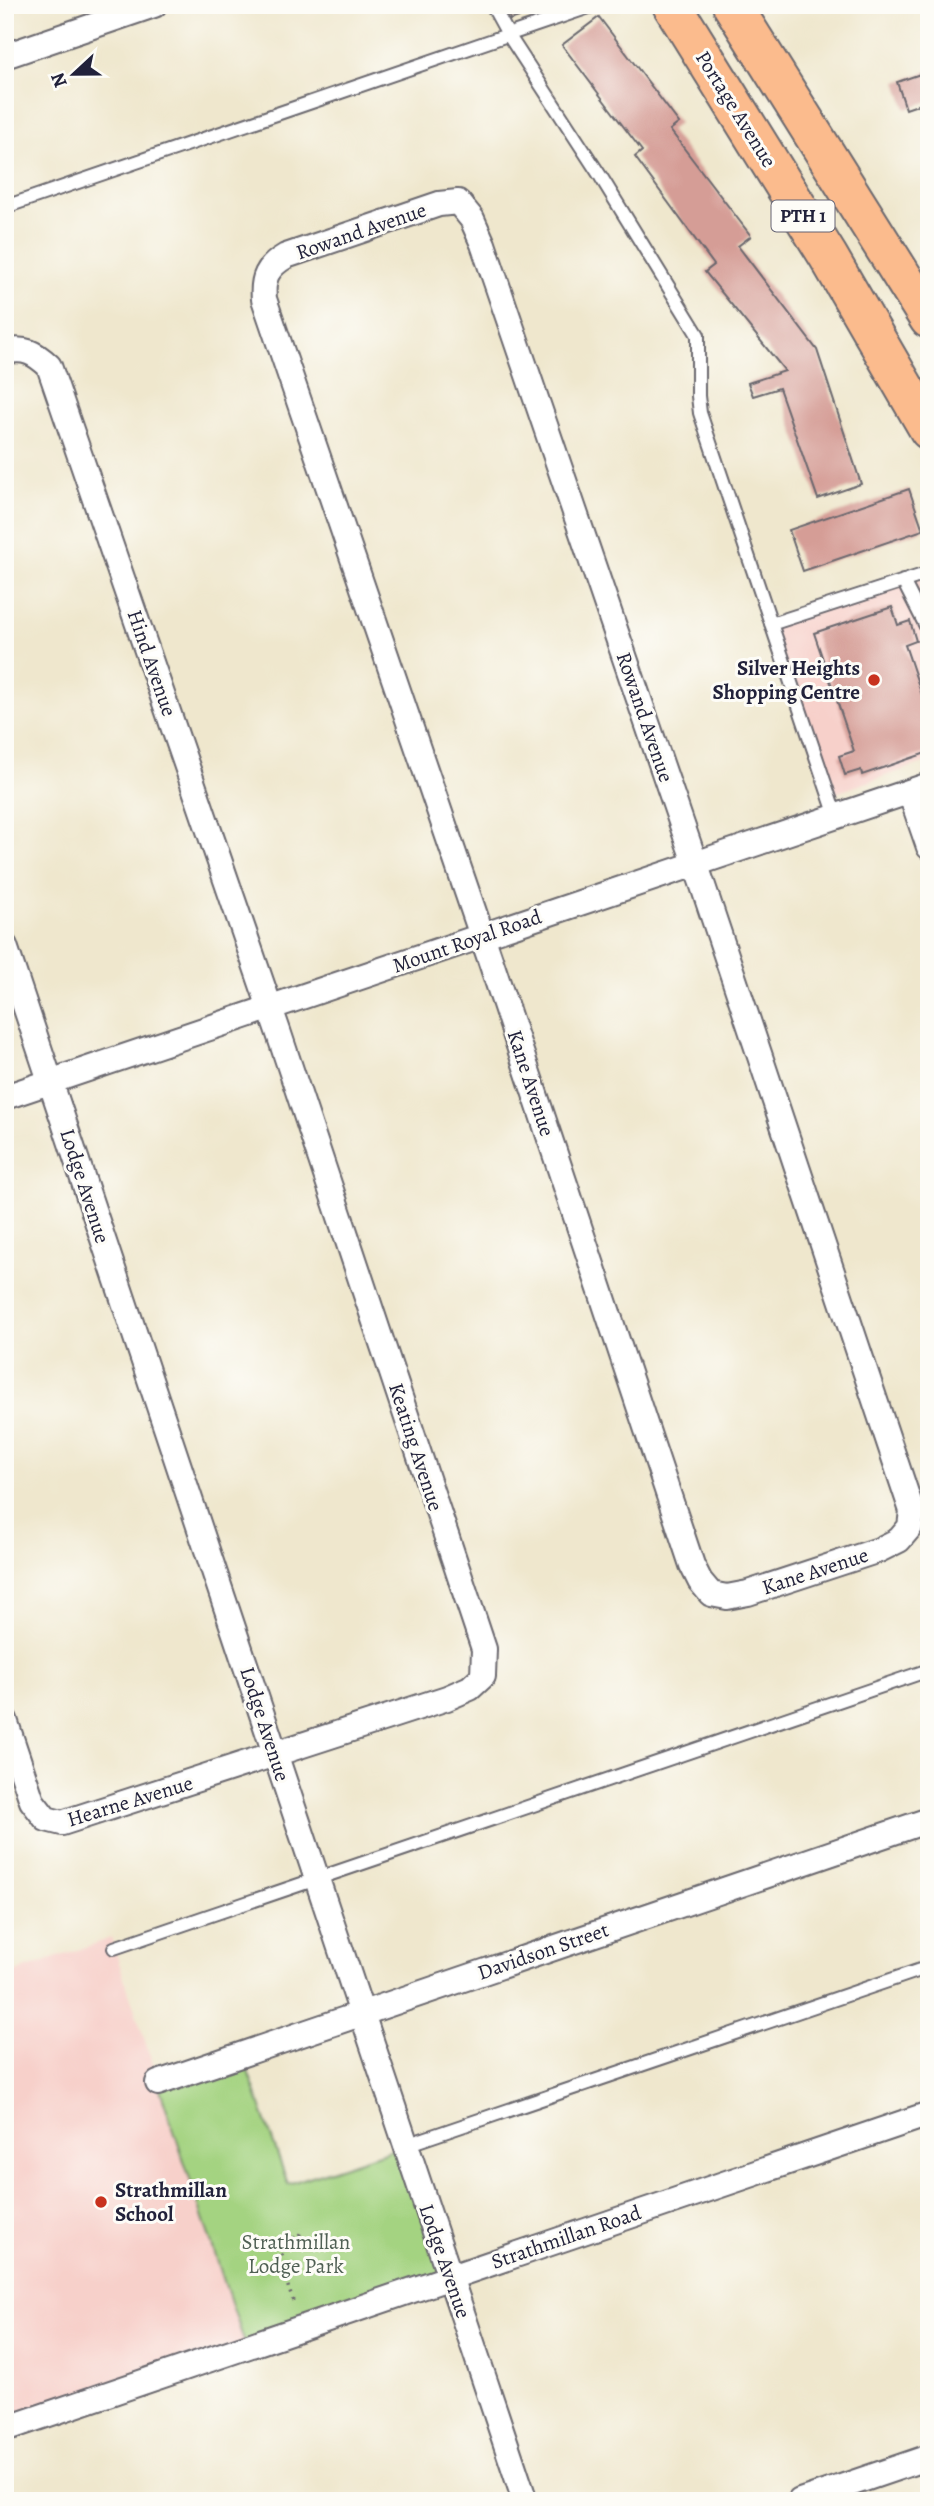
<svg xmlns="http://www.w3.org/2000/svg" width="934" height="2506" viewBox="0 0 934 2506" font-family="Alegreya,serif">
  <rect width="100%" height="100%" fill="#fdfcf7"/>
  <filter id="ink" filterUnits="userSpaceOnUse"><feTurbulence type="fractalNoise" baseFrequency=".0143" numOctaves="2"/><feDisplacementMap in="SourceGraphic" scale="14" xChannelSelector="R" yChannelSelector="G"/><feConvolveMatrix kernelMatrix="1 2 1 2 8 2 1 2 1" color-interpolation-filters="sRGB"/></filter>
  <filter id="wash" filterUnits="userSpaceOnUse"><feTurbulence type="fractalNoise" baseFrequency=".00686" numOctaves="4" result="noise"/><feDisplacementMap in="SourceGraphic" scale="28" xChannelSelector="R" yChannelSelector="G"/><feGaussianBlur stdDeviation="1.57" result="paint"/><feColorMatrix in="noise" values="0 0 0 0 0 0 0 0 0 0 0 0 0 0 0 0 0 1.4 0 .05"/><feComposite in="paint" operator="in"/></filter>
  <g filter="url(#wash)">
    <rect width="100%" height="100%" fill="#efe7cd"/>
    <path fill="#f7d0ca" d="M929 575V761L830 795 772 625Z
      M111 1938 246 2347 5 2429V1976Z"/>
    <path fill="#a4d381" stroke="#637a5e" stroke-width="2" d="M242 2054 288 2184 406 2145 450 2277 246 2347 158 2083Z"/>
    <g id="blocks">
      <path fill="#d59d96" d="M506 5H553V6L510 20Z
        M599 17 679 123 670 130 751 236 738 246 817 350 861 484 818 499 779 388 753 396 748 383 785 371 705 272 714 265 635 157 642 151 562 45Z
        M929 71V101L906 109 897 82Z
        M909 489 923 530 803 571 789 530Z
        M892 607 898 625 910 621 916 641 905 645 929 716V752L862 775 861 770 845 775 839 756 854 751 814 633Z"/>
    </g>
  </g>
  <g filter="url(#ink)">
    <use href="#blocks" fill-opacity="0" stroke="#6a676e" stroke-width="2"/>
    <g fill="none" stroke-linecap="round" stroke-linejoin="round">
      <defs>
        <path id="lane" d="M492 5 509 36 601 177 698 335V396L700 413 836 816
          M5 207 595 5
          M903 581 929 632
          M771 624 929 573
          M114 1948 929 1670
          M406 2145 929 1967"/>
        <path id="street" d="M5 56 154 5
          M458 202 472 219 483 244 703 886 912 1511 910 1527 899 1540 879 1550 748 1593 727 1597 711 1594 700 1581 692 1565 490 959 264 299C262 278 267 267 286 256L439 204Z
          M5 352C25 347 35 353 49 366L278 1031 484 1649 483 1676 470 1688 447 1698 62 1823 46 1819 32 1801 5 1720
          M910 792 929 847
          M5 946 525 2501
          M5 1097 929 785
          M158 2083 929 1820
          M5 2429 929 2114
          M800 2501 929 2457"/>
        <path id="highway" d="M672 5 828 256 929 430
          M732 5 929 319"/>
      </defs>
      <use href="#lane" stroke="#6a676e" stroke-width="16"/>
      <use href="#street" stroke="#6a676e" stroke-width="28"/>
      <use href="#highway" stroke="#6a676e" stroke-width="42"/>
      <path stroke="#6a676e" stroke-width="3.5" stroke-dasharray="2 5" stroke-linecap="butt" d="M293 2301 279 2260 291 2239 299 2236 302 2229"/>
      <use href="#lane" stroke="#fff" stroke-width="12"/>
      <use href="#street" stroke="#fff" stroke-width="24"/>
      <use href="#highway" stroke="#fbbb8d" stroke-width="38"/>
    </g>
  </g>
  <g fill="#c8321e" stroke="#fdfcf7" stroke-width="2.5">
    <circle cx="874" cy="680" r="7"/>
    <circle cx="101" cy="2202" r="7"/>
  </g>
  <g text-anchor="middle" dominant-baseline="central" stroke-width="6" stroke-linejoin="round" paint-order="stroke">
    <rect fill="#fdfcf7" stroke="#646373" stroke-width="2" x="771.5" y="200.5" width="63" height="31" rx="5"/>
    <g font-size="19" font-weight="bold" fill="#22223b">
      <text x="803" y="216">PTH 1</text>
    </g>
    <g font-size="21" fill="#22223b" stroke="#fdfcf7">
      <text transform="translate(736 109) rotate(58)">Portage Avenue</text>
      <text transform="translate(361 231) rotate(-19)">Rowand Avenue</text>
      <text transform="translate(152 663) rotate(71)">Hind Avenue</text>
      <text transform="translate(645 717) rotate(71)">Rowand Avenue</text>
      <text transform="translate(467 941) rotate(-19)">Mount Royal Road</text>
      <text transform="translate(531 1083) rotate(72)">Kane Avenue</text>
      <text transform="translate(85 1186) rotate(72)">Lodge Avenue</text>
      <text transform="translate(416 1447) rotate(72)">Keating Avenue</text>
      <text transform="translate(815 1571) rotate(-18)">Kane Avenue</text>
      <text transform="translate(265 1724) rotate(72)">Lodge Avenue</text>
      <text transform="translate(130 1801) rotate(-17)">Hearne Avenue</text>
      <text transform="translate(543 1951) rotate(-19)">Davidson Street</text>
      <text transform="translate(566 2237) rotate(-19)">Strathmillan Road</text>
      <text transform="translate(445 2261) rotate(71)">Lodge Avenue</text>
    </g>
    <g font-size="21" font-weight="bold" fill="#22223b" stroke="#fdfcf7" text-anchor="end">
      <text x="860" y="668">Silver Heights<tspan x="860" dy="24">Shopping Centre</tspan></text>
      <text x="115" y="2190" text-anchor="start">Strathmillan<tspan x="115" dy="24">School</tspan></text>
    </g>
    <g font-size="21" fill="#506054" stroke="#fdfcf7">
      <text x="296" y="2242">Strathmillan<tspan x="296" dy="24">Lodge Park</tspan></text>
    </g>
  </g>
  <rect width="934" height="2506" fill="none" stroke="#fdfcf7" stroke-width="28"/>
  <g transform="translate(74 74) rotate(248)" stroke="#fdfcf7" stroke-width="5" paint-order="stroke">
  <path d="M0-5L12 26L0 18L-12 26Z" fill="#22223b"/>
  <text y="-10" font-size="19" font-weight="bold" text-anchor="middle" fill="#22223b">N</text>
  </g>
</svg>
